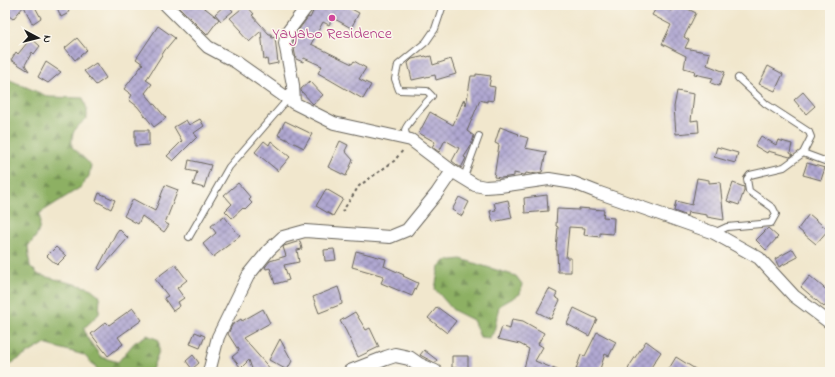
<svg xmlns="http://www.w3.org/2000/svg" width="835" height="377" viewBox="0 0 835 377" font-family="'Indie Flower',sans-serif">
  <defs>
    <pattern id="forest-firs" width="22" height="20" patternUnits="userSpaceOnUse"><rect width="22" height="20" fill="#8db064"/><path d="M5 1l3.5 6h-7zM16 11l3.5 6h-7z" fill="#728e52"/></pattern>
    <pattern id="building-cross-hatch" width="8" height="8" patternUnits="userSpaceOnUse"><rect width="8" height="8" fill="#b1a8d2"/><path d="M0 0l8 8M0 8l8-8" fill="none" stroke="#8f88aa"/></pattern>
  </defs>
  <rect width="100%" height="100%" fill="#fbf7ec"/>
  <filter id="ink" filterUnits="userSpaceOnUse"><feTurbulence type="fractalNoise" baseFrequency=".025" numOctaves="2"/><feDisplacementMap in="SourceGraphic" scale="8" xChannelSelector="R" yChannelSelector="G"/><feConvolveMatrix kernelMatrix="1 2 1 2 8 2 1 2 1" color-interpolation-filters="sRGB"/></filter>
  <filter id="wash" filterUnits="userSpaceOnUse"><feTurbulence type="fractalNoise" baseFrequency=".012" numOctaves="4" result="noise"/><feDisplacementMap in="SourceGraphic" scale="16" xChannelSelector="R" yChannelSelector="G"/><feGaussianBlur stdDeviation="0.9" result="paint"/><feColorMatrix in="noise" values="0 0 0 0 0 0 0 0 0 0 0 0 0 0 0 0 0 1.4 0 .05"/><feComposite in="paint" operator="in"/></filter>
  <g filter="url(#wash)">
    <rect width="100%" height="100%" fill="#f1e7cd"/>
    <path fill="url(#forest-firs)" stroke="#546640" d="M5 76 10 80 49 97 83 98 87 109V118C75 129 71 130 72 147L91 165 89 176 81 187 40 213C40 230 40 233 28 246L30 266 39 275 90 288 100 296 99 314 84 328 86 336 101 357 118 362 134 343 147 335 159 340V351L151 372H100L84 355 44 344 10 364 5 366Z
      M461 259 516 276 522 284 520 294 499 306 494 332 489 338 480 337 473 320 453 310 435 289 439 267 445 261Z"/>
    <g id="blocks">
      <path fill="url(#building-cross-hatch)" d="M11 5H34L41 18 32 24 24 6 13 19 5 13Z
        M56 5H66L69 11 67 14 61 17Z
        M177 5H201L219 19 207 35Z
        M225 5H228L233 11 221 21 215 14Z
        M246 5 254 14 252 15 269 34H271L272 38 275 37 278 63 268 65 267 59 264 60 261 31 249 42 240 32 242 31 230 18Z
        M316 5H318L324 8 326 5H344L359 13 351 28 333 18 329 25 323 22 311 44 352 64 354 61 366 68 359 79 371 85 363 99 318 73 322 66 304 58 303 62 296 59 293 43 294 36 308 17 310 18Z
        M658 5H662L672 11 675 5H680L696 13 684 37 689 40 685 48 710 53 707 65 725 72 719 86 711 83 713 78 694 74 695 71 684 68 686 56 662 44 671 25 652 15Z
        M158 26 175 38 165 50 146 80 152 84 145 93 166 118 154 127 137 106 129 100 132 95 124 89 143 64 136 59Z
        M31 38 40 46 34 54 32 52 25 65 29 71 11 60 16 52 18 54Z
        M77 38 87 50 75 60 65 48Z
        M426 56 427 57 431 56 433 65 451 59 456 74 436 80 435 75 412 80 408 63 412 59Z
        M46 62 61 72 48 83 38 77Z
        M96 63 106 78 96 85 84 71Z
        M768 66 783 74 775 91 759 84Z
        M476 74 491 76 489 86 495 87 493 101 487 100V102L480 100 467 131 474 136 471 146 464 157 466 158 461 168 452 161 459 148 445 140 439 152 432 147 435 142 419 133 430 112 453 125 464 99 466 106 471 76H476Z
        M310 81 323 95 313 104 301 91V89Z
        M677 91 694 94 691 121 698 120 699 132 676 134 674 107Z
        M803 92 815 106 806 114 794 100Z
        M200 119 204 126 194 133 197 137 173 161 167 156 182 141 174 127 186 120 189 125Z
        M285 121 312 134 304 148 278 135Z
        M500 127 519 134 518 135 528 138 525 148 546 152 542 172 531 174 526 173 525 175H523L514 173V176L501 178 494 177 499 145 495 143Z
        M135 130H149V145L135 146Z
        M761 136 776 145 778 140 792 144 790 153 793 155 790 157 768 151 767 153 755 146Z
        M264 141 269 145 271 141 290 157 278 171 255 152Z
        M340 141 348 145 345 151 353 160 346 176 328 167Z
        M717 147 738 153 735 163 714 157Z
        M189 160 211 165 204 188 193 185 197 172 187 170Z
        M807 163 825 168 821 180 803 175Z
        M697 178 709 180V183L720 182 724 220 707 217V215L688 212 687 216 674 211 676 201 692 205Z
        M238 183 251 198 249 200 252 203 245 210 243 208 232 218 225 211 232 204 224 195Z
        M733 183 744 187V191L739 205 727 201Z
        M165 185 178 190 165 223 169 225 164 232 142 216 138 224 124 216 133 199 155 211Z
        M326 189 343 199 333 216 316 206Z
        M99 193 115 200 111 209 96 201Z
        M547 195 548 211 525 213 524 198Z
        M459 197 469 202 462 216 452 210Z
        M508 200 512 218 493 222 490 211 496 210 494 203Z
        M579 208 604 210 603 217 614 218 613 234 600 233V237L584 235 585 228 569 227 566 258H571V272H558L557 250H556L558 227 556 226 557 209 579 210Z
        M809 214 828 230 816 244 798 229Z
        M224 216 240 236 213 257 203 244 216 233 211 226Z
        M768 228 778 237 766 250 756 240Z
        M119 229 128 238 100 270 98 268 116 233Z
        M300 241 302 249 297 250 299 262 284 265 289 280 275 284 270 268 266 269 265 267 270 261 286 256 283 247 284 246Z
        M56 247 66 256 57 265 47 256Z
        M334 249 336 260 325 261 324 250Z
        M793 249 798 257 779 267 775 259Z
        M356 251 386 259 384 266 404 275 403 276 418 283 412 296 381 283 384 276 352 267Z
        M175 264 187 280 177 288 184 298 178 302 180 306 173 311 164 298 168 296 155 279Z
        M810 276 830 293V300L824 307 801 287Z
        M338 287 341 296 342 304 319 313 313 297Z
        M549 289 557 293 555 297 560 300 551 319 537 312Z
        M437 307 456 321 447 333 428 318Z
        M133 308 142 320 118 337 123 344 108 356 91 334 106 322 109 325Z
        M574 308 597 319 589 336 567 324Z
        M263 309 270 323 243 338 273 372H253L249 360 241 368 232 357 239 351 228 334 232 325 241 319 242 321Z
        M355 312 366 330 370 328 379 347 358 357 346 331 340 321Z
        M512 319 523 321 544 333 538 344 543 347 535 361 562 372H523L529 349 520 344 498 339 502 327 510 329Z
        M195 332 205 336 200 348 190 344Z
        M597 332 616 342 609 356 605 354 599 372H587L576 369 581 355 585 356Z
        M280 339 292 361 287 370 269 360Z
        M646 341 661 352 648 372H627L630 365Z
        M424 350 437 360 435 363 420 355Z
        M193 355 199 363 192 369 186 361Z
        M452 356H468V368H452Z
        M676 357 700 372H667Z"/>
    </g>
  </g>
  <g filter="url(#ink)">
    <use href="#blocks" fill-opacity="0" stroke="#67635a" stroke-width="1"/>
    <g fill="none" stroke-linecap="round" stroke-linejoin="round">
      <defs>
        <path id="service" d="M409 139C407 136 405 134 405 130 407 123 426 103 432 96L427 91 399 90 395 79 398 65 426 42 435 29 443 5
          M803 153 830 163
          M464 177 479 136
          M714 233 727 227 771 223 776 214 773 208 749 191 747 179 750 175 784 167 803 153 811 137 809 132 766 104 738 78
          M189 237 229 167 288 99"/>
        <path id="minor" d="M166 5 208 47 236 62 294 103 334 123 411 140 452 171 475 185 485 187 500 186 549 179 574 183 597 192 714 233 759 258 794 296 830 323
          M294 103 293 85 285 43 287 33 308 5
          M209 372 218 337 248 276 269 250 283 237 305 231 390 237 407 230 437 193 452 171"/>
        <path id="tertiary" d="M350 372 386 358 395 355 409 358 419 365 435 372"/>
      </defs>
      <use href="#service" stroke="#67635a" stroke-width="8"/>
      <use href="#minor" stroke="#67635a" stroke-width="14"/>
      <use href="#tertiary" stroke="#67635a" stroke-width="16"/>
      <path stroke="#67635a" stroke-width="2" stroke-dasharray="3 3" stroke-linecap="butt" d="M342 212 359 186 394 161 404 149"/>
      <use href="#service" stroke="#fff" stroke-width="6"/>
      <use href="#minor" stroke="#fff" stroke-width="12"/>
      <use href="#tertiary" stroke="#fff" stroke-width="14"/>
    </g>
  </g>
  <circle fill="#d1479c" stroke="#fbf7ec" stroke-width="1.5" cx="332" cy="18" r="4"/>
  <g text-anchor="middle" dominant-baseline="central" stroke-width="3" stroke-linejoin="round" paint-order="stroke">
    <g font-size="16" fill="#b23c85" stroke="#fbf7ec">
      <text x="332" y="34">Yayabo Residence</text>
    </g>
  </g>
  <rect width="835" height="377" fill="none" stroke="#fbf7ec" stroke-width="20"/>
  <g transform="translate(38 38) rotate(97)" stroke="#fbf7ec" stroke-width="3" paint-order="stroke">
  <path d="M0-3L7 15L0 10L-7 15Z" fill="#1c1c1c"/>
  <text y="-6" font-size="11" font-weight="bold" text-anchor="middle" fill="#1c1c1c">N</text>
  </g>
</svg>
